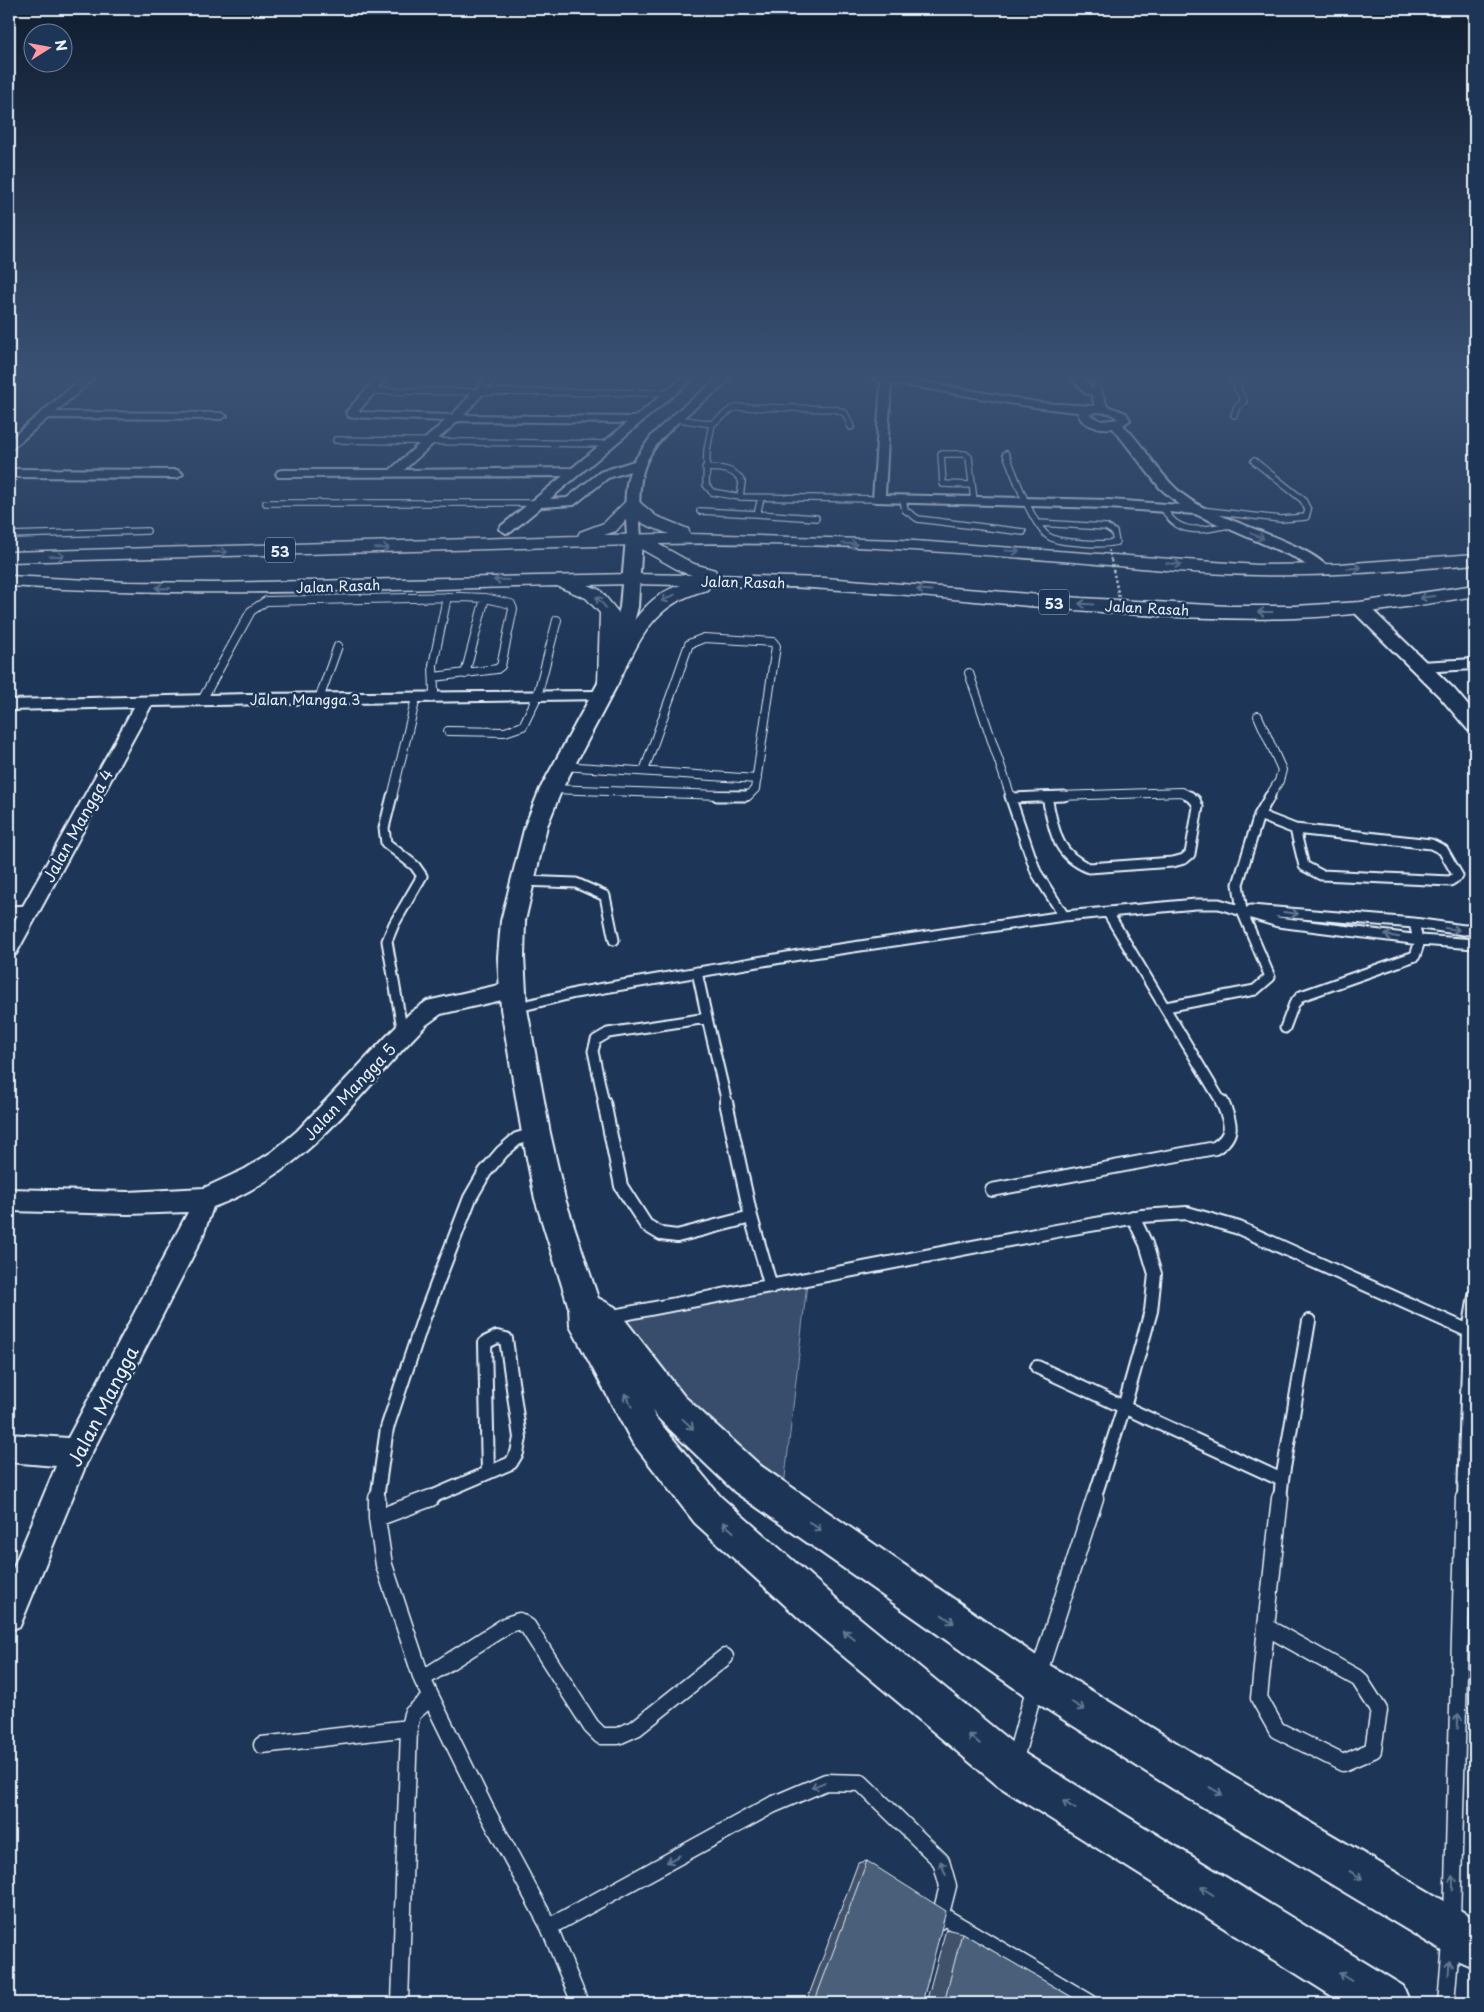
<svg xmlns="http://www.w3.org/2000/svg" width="1484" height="2012" viewBox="0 0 1484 2012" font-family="'Playpen Sans',sans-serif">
  <rect width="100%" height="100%" fill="#1d3557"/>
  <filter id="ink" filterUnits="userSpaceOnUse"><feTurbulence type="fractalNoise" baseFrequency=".02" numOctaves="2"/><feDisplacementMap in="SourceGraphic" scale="10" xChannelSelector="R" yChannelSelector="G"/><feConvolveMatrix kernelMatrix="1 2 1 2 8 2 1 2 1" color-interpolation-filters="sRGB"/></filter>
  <g filter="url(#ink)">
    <path fill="#374d6c" stroke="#909fb2" d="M807 1283 781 1513 606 1320Z"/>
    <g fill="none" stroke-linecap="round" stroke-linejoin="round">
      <defs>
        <path id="service-far4" d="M1097 378V393
          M1232 378 1244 401 1237 407 1234 415
          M369 391 673 393
          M678 419 712 424 707 450 706 485 712 492 740 497 879 499
          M712 424 732 409 739 407 835 409 845 413 851 427
          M336 440 608 444
          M1006 454C1014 473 1032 525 1048 536 1057 542 1071 542 1082 543 1093 544 1105 545 1116 542L1114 532 1106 527 1038 523
          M705 468C719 468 735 468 742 482L740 497
          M972 485 943 484 941 454H965L969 457 974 501
          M903 499 905 510 918 519 1023 532
          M266 503H537
          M1163 507C1177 537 1203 530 1230 525
          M1200 510 1281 519 1306 517 1308 510 1303 500 1254 461
          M700 511 757 514 761 498
          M757 514 816 518
          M9 535 147 531"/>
        <path id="service-far3" d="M969 673 1011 797
          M465 674 485 598
          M431 698 434 692 433 665 447 597
          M319 699 338 646
          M202 700 251 611 266 601 460 597 485 598 511 604 513 609 501 666 497 669 434 677
          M1258 716 1282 770 1279 781 1269 797
          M448 731 505 732 523 726 537 697 557 620
          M563 766 757 779
          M551 789 748 796 755 789 776 646 773 642 704 638 689 644 644 771
          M392 797 416 698
          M1028 797 1182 792 1191 797"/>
        <path id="service-far2" d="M392 796 384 828 386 843 415 866 422 876 394 924 387 941 403 1034
          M717 796H746
          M1010 796 1036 872 1064 916
          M1047 797C1054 829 1055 854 1089 868L1173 862 1184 859 1190 854 1198 807 1195 800 1189 796
          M1011 798 1064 796
          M1259 815 1295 829
          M1295 829 1431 844 1443 850 1458 876 1450 881 1321 875 1304 866Z
          M522 881 576 883 605 896 614 940
          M1251 910 1414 923 1464 930 1475 929
          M9 911 30 910
          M1108 913 1222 1103
          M697 972 707 1018
          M1166 1007 1255 990 1270 977 1242 911 1238 884 1259 815 1270 796
          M515 1008 575 993 799 955 1064 916 1196 904H1219L1278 922 1420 940 1475 944
          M707 1018 727 1103
          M1285 1028 1294 1004 1301 996 1415 956 1419 944 1414 923
          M604 1103 593 1051 596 1040 608 1033 707 1018"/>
        <path id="service-far1" d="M604 1102 621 1186 646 1225 661 1234 677 1236 751 1217 726 1102
          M992 1190 1215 1148C1236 1135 1231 1122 1222 1102
          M751 1217 771 1287
          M608 1317 1056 1231 1142 1216 1187 1213 1239 1228 1469 1331
          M1037 1367 1282 1480 1280 1499
          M1282 1480 1309 1321
          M377 1499 387 1428 423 1320 470 1198 485 1172 502 1152 517 1139 535 1134
          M427 1499 511 1463 517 1453 520 1438 506 1339 497 1337 485 1343 488 1473
          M1094 1499 1124 1407 1151 1311 1155 1274 1146 1244 1133 1217
          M1464 1499 1469 1331 1475 1296"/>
        <path id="service" d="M377 1498V1518L384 1565 422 1679 486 1810 549 1927 580 2003
          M377 1518 431 1498
          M1266 1627 1359 1679 1379 1710 1373 1750 1343 1763 1277 1730 1259 1698Z
          M1266 1627 1280 1498
          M1039 1672 1095 1498
          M422 1679 507 1625 519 1621 528 1627 591 1726 601 1736H618L636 1728 725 1657
          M262 1745 409 1728
          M1015 1759 1035 1686
          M941 1915 1090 2003
          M1452 1919 1464 1498
          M549 1927 772 1805 826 1782 861 1783 941 1861 948 1886 939 1921
          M400 2003 409 1728 412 1714 430 1698
          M1446 2003 1451 1944"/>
        <path id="minor" d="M82 378H94L56 412 221 413 227 416 221 419 48 418 13 448 9 449V440Z
          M376 378H387L358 412 452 415 486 378H497L464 415 635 417 682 378H694L550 499 567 498 600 472 634 461 653 434 681 408 719 378H731C721 390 707 398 695 408 640 453 636 469 641 538L634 542 627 538C626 515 623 493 630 471L608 478 574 505 541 507 511 532 506 533 499 529 501 526 563 476 278 477 276 474 278 471 282 470H390L445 421 349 417 346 412 348 410ZM458 421 627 423 572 468 404 470Z
          M871 378H900L1042 403 1095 406 1092 395 1085 393 1072 378H1083L1093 389 1101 391 1107 406 1126 413 1130 420 1123 425C1147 448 1161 480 1189 499 1223 523 1310 542 1331 571L1329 574H1319L1296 558 1195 514 1109 508 875 502 873 499 881 382ZM891 383C954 392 1016 407 1078 412 1080 427 1101 429 1113 428L1160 488 1180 505 1109 500 885 495ZM1095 412 1110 413 1118 419 1102 421 1089 415Z
          M9 469 177 470 183 474 177 478 9 477Z
          M1475 659V669L1420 672 1412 667 1420 662Z
          M601 691 609 696 607 699 151 706 16 954 9 956V931L134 707 9 710V700L248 694Z
          M512 982 519 984 522 990 519 996 441 1014 426 1025C357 1095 309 1172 213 1207L202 1238 87 1462 20 1626 9 1631V1578L56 1466 9 1462V1434L68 1438 188 1212 128 1214 9 1211V1189L128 1192 204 1188 245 1169 272 1152 297 1131 387 1036 410 1013 427 1001Z"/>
        <path id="tertiary" d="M634 533 642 538 638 607 618 683 562 789 547 826 525 921 524 957 527 1009 550 1133 565 1199 598 1298 615 1307 684 1396 761 1466 1051 1666 1203 1759 1475 1919V1968L1459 1961 1173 1789 1023 1694 735 1492 660 1420 652 1411 656 1418 721 1497 839 1601 1027 1755 1403 1986 1410 2003H1343L997 1785 811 1629 695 1523 632 1442 570 1326 569 1308 535 1199 522 1133 501 1009 498 957 501 921 525 826 540 789 598 683 620 607 626 538Z
          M1360 603 1366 604 1454 689 1475 714V732L1468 730 1440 697 1354 612 1351 608 1354 604Z"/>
        <path id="trunk" d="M632 499 638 501 656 516 688 529 690 534 900 540 1257 565 1339 564 1475 554V564C1403 570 1330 577 1257 575 1188 574 1118 565 1048 560 919 549 788 541 658 544L694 564 715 570 717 575 825 578 1081 598 1228 606H1295L1360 602 1475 585V596C1415 606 1356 616 1295 618 1140 623 981 598 826 589 787 586 749 587 710 586L707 590C652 604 642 637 618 683L615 687 608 689 601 687 598 683 600 613 586 598 557 586C374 590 191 598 9 586V576L128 582 213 583 632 574 692 575 682 572 634 545 9 562V552L578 536 580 532 604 523 626 501ZM632 513 644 524 669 534 604 535 616 531ZM632 584 681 585C651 593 633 620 618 645V612L600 590 587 585Z"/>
      </defs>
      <use href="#service-far4" stroke="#e8f1f8" stroke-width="8"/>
      <use href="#service-far3" stroke="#e8f1f8" stroke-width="10"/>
      <use href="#service-far2" stroke="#e8f1f8" stroke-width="13"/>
      <use href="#service-far1" stroke="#e8f1f8" stroke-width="16"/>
      <use href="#service" stroke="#e8f1f8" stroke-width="19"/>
      <use href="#minor" stroke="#e8f1f8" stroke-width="4"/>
      <use href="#tertiary" stroke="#e8f1f8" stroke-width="4"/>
      <use href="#trunk" stroke="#e8f1f8" stroke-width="3"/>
      <use href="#service-far4" stroke="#1d3557" stroke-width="5.5"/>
      <use href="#service-far3" stroke="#1d3557" stroke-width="8"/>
      <use href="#service-far2" stroke="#1d3557" stroke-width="9"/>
      <use href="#service-far1" stroke="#1d3557" stroke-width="12"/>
      <use href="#service" stroke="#1d3557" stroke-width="16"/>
      <use href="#minor" fill="#1d3557" fill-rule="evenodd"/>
      <use href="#tertiary" fill="#1d3557" fill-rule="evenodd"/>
      <use href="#trunk" fill="#1d3557" fill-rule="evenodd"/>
      <path stroke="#e8f1f8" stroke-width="2" stroke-dasharray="2 2" stroke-linecap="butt" d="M1109 550 1111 561"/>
      <path stroke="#e8f1f8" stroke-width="2.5" stroke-dasharray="2.5 2.5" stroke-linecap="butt" d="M1111 560 1123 616"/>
    </g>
    <path fill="#3f5169" stroke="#e8f1f8" d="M867 1861 922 2003H806L858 1863Z
      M946 1929 962 1933 1082 2003H926Z"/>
    <path fill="#495e7a" stroke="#e8f1f8" d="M867 1861 946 1911 922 2003H814Z
      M962 1933 1082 2003H944Z"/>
    <defs><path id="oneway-shaft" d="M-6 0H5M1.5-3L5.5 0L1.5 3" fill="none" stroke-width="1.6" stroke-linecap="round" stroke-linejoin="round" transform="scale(1.25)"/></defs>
    <g stroke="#64778f">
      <use href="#oneway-shaft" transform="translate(1257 536) rotate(22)"/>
      <use href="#oneway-shaft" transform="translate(850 544) rotate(3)"/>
      <use href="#oneway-shaft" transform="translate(382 548) rotate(-1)"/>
      <use href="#oneway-shaft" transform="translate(1012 551) rotate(3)"/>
      <use href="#oneway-shaft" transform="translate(220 552) rotate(-1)"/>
      <use href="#oneway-shaft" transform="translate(57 556) rotate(-2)"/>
      <use href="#oneway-shaft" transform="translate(1174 564) rotate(5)"/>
      <use href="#oneway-shaft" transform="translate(1354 568) rotate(-5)"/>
      <use href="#oneway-shaft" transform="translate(501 580) rotate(179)"/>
      <use href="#oneway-shaft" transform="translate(163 588) rotate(-179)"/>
      <use href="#oneway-shaft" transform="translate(924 590) rotate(-176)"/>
      <use href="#oneway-shaft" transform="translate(1427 597) rotate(173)"/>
      <use href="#oneway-shaft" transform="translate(668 598) rotate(153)"/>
      <use href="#oneway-shaft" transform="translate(601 602) rotate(-131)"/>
      <use href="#oneway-shaft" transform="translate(1086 604) rotate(-176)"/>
      <use href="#oneway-shaft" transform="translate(1265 612) rotate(-180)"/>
      <use href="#oneway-shaft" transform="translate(1291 913) rotate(7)"/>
      <use href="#oneway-shaft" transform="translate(1452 929) rotate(8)"/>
      <use href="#oneway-shaft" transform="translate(1392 936) rotate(-171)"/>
      <use href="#oneway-shaft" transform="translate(628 1400) rotate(-119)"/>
      <use href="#oneway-shaft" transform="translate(688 1424) rotate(43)"/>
      <use href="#oneway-shaft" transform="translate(815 1526) rotate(35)"/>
      <use href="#oneway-shaft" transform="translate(728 1527) rotate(-138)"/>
      <use href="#oneway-shaft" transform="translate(948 1619) rotate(35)"/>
      <use href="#oneway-shaft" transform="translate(849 1635) rotate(-140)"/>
      <use href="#oneway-shaft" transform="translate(1078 1706) rotate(32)"/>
      <use href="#oneway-shaft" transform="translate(1458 1721) rotate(-88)"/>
      <use href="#oneway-shaft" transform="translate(974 1739) rotate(-140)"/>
      <use href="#oneway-shaft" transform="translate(818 1785) rotate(157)"/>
      <use href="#oneway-shaft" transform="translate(1216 1791) rotate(31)"/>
      <use href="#oneway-shaft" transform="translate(1069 1805) rotate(-148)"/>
      <use href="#oneway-shaft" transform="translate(673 1859) rotate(152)"/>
      <use href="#oneway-shaft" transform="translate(943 1868) rotate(-111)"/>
      <use href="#oneway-shaft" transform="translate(1356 1875) rotate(31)"/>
      <use href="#oneway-shaft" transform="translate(1453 1883) rotate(-88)"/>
      <use href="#oneway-shaft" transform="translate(1207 1891) rotate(-148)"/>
      <use href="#oneway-shaft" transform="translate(1449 1968) rotate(-86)"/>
      <use href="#oneway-shaft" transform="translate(1345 1977) rotate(-148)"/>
    </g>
  </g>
  <linearGradient id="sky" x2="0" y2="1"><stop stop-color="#101d30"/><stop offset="0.57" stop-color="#3a5174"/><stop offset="1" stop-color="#3a5174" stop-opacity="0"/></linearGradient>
  <rect width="1484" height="660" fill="url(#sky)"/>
  <g text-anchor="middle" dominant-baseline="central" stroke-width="5" stroke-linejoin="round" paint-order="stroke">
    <g font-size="14" fill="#e8f1f8" stroke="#1d3557">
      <text transform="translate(743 582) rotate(1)">Jalan Rasah</text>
      <text transform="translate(338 586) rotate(-2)">Jalan Rasah</text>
      <text transform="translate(1147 608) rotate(3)">Jalan Rasah</text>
      <text x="305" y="699">Jalan Mangga 3</text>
    </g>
    <g fill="#1d3557" stroke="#abb9c8" stroke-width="1">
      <rect x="265" y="537.5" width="30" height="25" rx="4"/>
      <rect x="1039" y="589.5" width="30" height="25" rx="4"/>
    </g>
    <g font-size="15" font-weight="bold" fill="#e8f1f8">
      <text x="280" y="550">53</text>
      <text x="1054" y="602">53</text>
    </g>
    <g font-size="16" fill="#e8f1f8" stroke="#1d3557">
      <text transform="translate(77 825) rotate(-61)">Jalan Mangga 4</text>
      <text transform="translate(349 1091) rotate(-47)">Jalan Mangga 5</text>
    </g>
    <g font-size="19" fill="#e8f1f8" stroke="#1d3557">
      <text transform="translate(102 1406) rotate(-63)">Jalan Mangga</text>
    </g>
  </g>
  <rect width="1484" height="2012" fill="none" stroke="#1d3557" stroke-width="30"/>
  <rect x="15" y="15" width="1454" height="1982" fill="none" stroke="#e8f1f8" stroke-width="2" filter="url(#ink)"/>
  <g transform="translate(48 48) rotate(79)"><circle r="24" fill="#1d3557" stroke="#6e8097"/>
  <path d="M0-4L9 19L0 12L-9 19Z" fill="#ff9aa2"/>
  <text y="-8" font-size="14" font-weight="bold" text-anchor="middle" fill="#e8f1f8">N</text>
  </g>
</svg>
